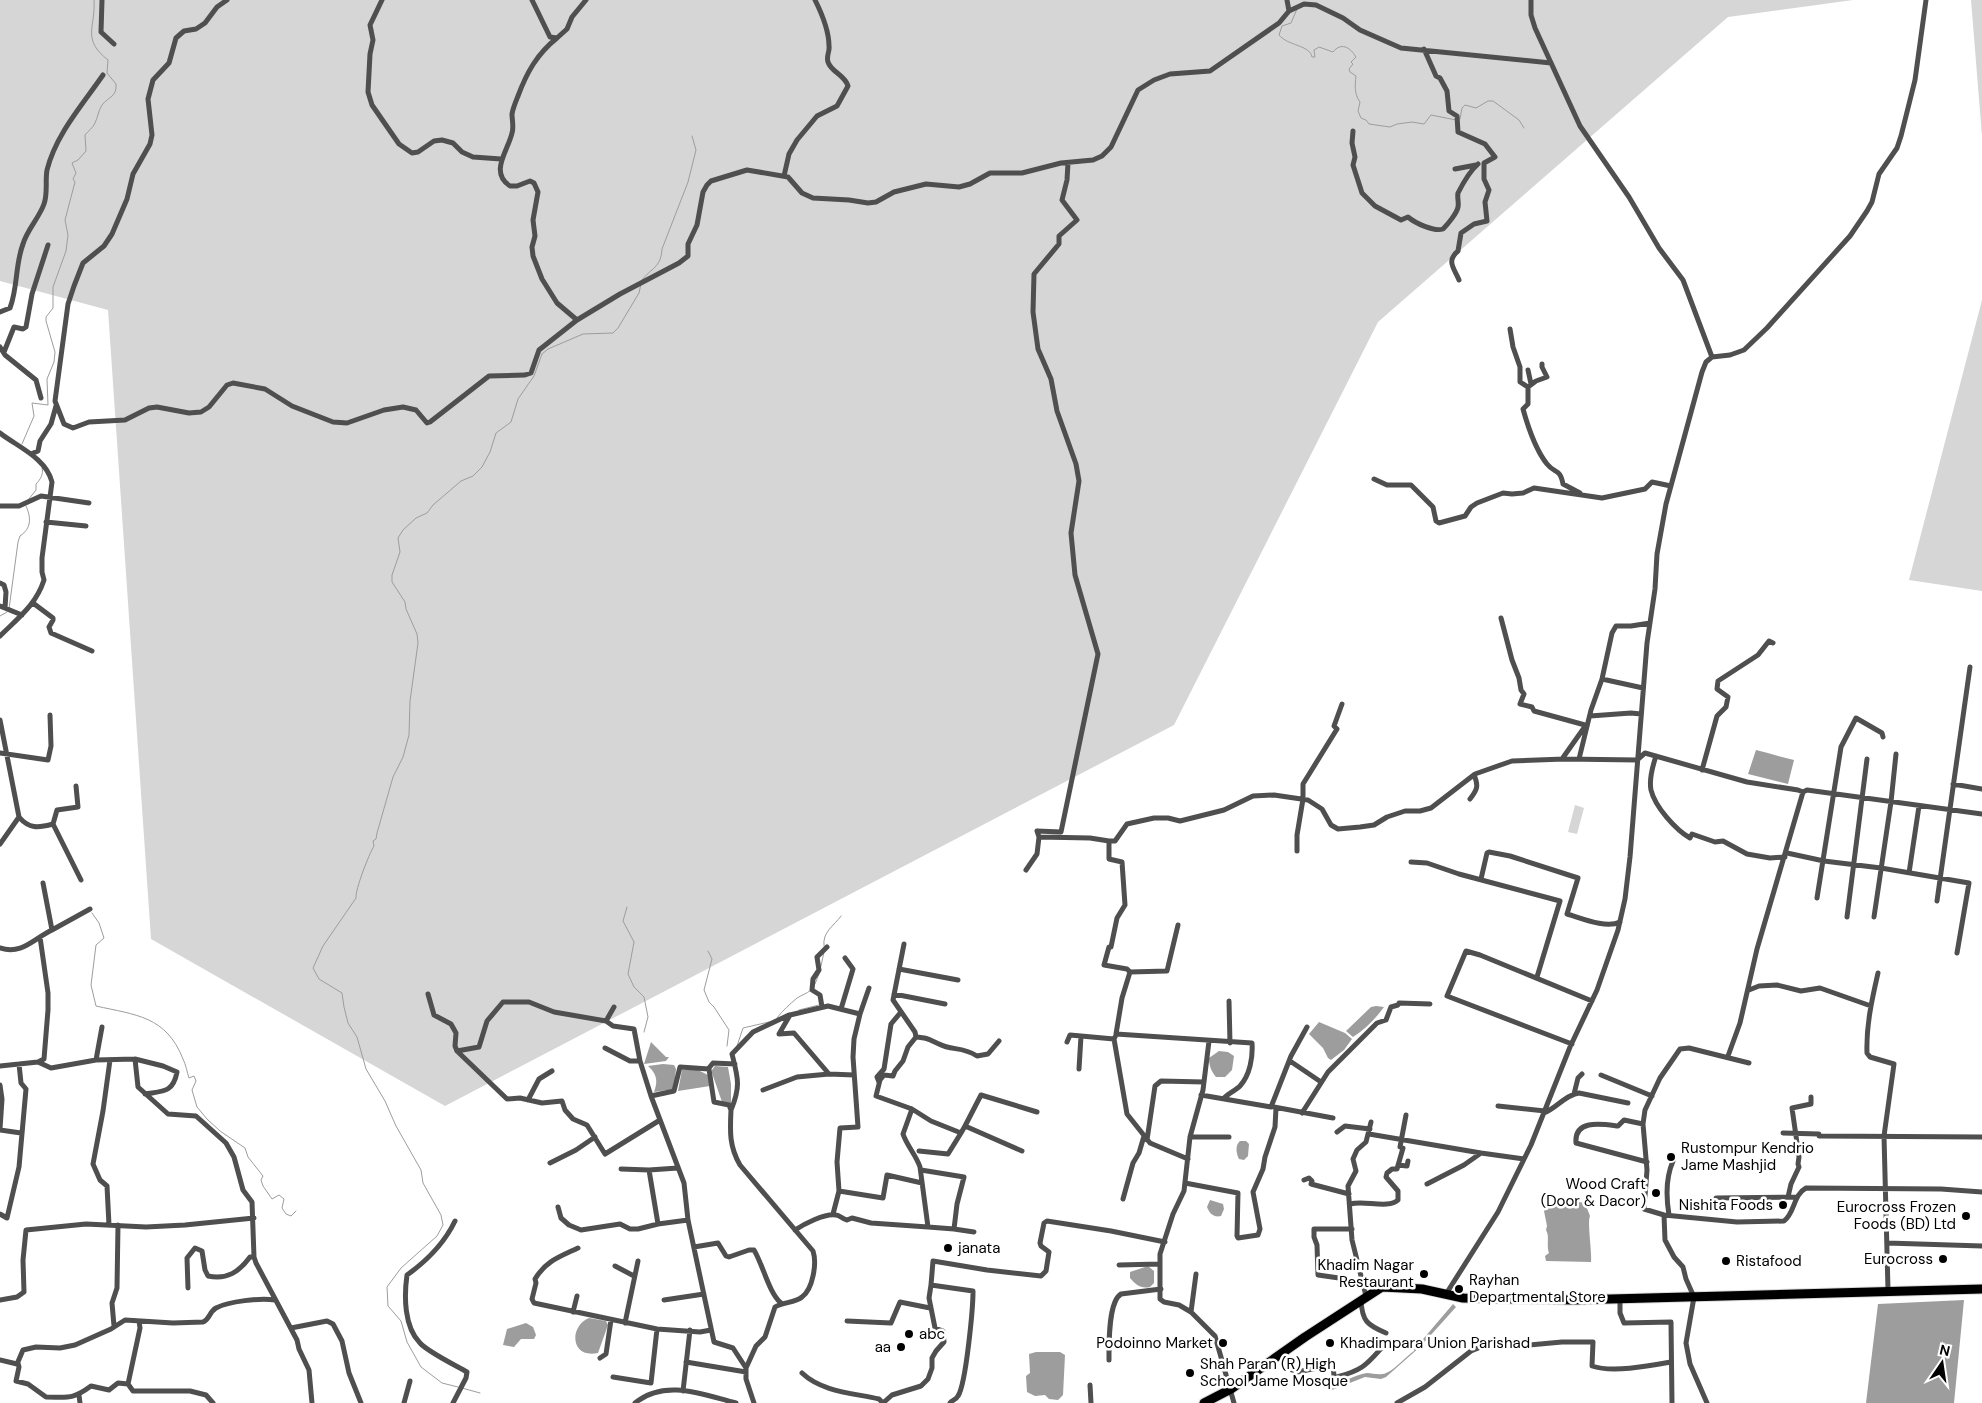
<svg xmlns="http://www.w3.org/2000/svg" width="1982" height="1403" viewBox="0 0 1982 1403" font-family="'DM Sans',sans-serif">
  <rect width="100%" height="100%" fill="#fff"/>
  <path fill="#d6d6d6" d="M0 0H1853L1728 17 1378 322 1174 725 445 1106 151 939 108 310 0 281Z
    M1971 0H1982V136Z
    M1982 300V591L1909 580Z
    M1575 805 1584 808 1577 834 1568 832Z"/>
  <path fill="#9d9d9d" d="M1756 750C1768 753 1781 757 1794 760L1788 784 1748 774Z
    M1376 1006 1384 1007C1375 1019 1366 1029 1353 1037L1346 1031 1371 1007Z
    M1319 1022 1345 1033 1352 1039 1344 1050 1331 1060 1328 1058 1323 1048 1309 1034Z
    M651 1042 666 1057H669L666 1061 644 1064Z
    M1219 1051 1228 1052 1234 1056 1232 1070 1225 1077H1216C1211 1071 1209 1065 1209 1058Z
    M663 1064 674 1065 676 1069 674 1089 654 1092C658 1081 657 1074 648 1066Z
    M715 1066 728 1067 731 1084V1104L722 1102 712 1073V1070Z
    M682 1070H698L708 1075 710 1086 678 1091Z
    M1240 1141H1246L1249 1144 1248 1156 1244 1160 1239 1159C1236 1153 1235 1145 1240 1141Z
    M1210 1200 1223 1204 1224 1209 1221 1216C1214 1218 1209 1213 1207 1207Z
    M1578 1202 1585 1203 1590 1216C1587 1223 1592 1250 1591 1262L1546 1261 1545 1256 1549 1253C1546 1245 1550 1237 1546 1230L1547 1226 1544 1211 1549 1203Z
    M1148 1266 1154 1271V1283L1150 1287C1141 1289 1136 1285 1130 1278V1272Z
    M1964 1300 1954 1403H1866L1878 1304Z
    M1453 1304 1456 1307 1421 1346 1386 1377 1381 1379 1365 1377 1332 1390 1330 1387C1342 1383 1354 1375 1367 1373 1373 1373 1379 1376 1386 1373 1396 1369 1405 1357 1414 1351L1415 1346 1418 1345Z
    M589 1318 606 1321 608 1325 598 1353C570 1359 569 1326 589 1318Z
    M526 1323 533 1327 536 1335 534 1339H521L514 1347 503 1345 507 1329Z
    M1036 1352H1060L1065 1355 1063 1395 1058 1400 1049 1399 1045 1395 1035 1396 1027 1392 1026 1376 1030 1373 1029 1354Z"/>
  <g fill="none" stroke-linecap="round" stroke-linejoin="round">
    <path stroke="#9d9d9d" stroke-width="1" d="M1297 9 1291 23 1282 26 1279 35C1288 46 1310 45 1312 57H1315L1314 50 1319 47 1333 52C1341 42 1350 47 1356 57L1351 62 1353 64 1349 69 1350 72 1356 76C1355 85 1354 94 1360 102L1358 111 1361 118 1366 120 1369 124 1390 127 1397 124 1412 122 1424 124 1431 115 1456 120
      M1460 119 1462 108 1465 105 1476 108 1488 101H1493L1519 120 1524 128
      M642 280C651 268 661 268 662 249L688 182 696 150 692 136
      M22 444 34 416 32 403 48 405 47 379 54 362 55 352 46 321V317L53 308V287L66 251 68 235 65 220 75 182 73 179 76 173 72 163 78 160 86 151 85 135C88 131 93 128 95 123 98 117 98 111 102 105 109 96 117 97 116 84L107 73 108 60C81 39 96 27 94 0
      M28 500 36 490V484C40 480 44 474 42 468
      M9 609 18 542 20 536C32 528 31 517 26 506
      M0 616 7 612
      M627 907 623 921 634 942 628 974 634 987 644 997 648 1017 644 1032
      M92 913 99 923 104 938 96 945 91 985 96 1006C136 1015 166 1016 183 1059 186 1065 187 1072 189 1078L194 1076 196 1081 192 1090 197 1107 207 1119 220 1131 245 1148 248 1157 263 1176 261 1180 263 1186 272 1199 279 1195 284 1199 282 1208 286 1214 291 1216 296 1211
      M824 946C822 932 834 926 841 916
      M708 951 712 959 704 990 709 1002 714 1007 729 1030 727 1046
      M821 966 824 952
      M815 984 819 974
      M799 1010 819 1005
      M777 1018C783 1010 789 1005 797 998 802 995 806 994 811 990
      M737 1046 743 1028 769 1022
      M458 1387 442 1383 421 1367 407 1342 401 1321 388 1306 387 1287 401 1268 437 1236 443 1225 441 1215 423 1183 421 1170 396 1126 385 1101 366 1069 357 1037 348 1023 344 1007 342 993 319 979 313 968 323 946 356 898C355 890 369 854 374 846L373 841 376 839 377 833 393 777 403 757 409 735 410 701 418 643 417 634 406 609 405 602 392 582V575L400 552 398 538 403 530 416 518 427 513 433 505 461 481 473 476 482 467 490 452 496 433 511 422 518 399 534 376 542 354 548 349 583 334 613 333 618 328 639 293 641 284
      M462 1388 480 1393"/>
    <defs>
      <path id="highway" d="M1204 1403 1231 1389 1305 1337 1382 1287 1422 1289 1463 1298 1573 1300 1982 1289"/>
    </defs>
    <use href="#highway" stroke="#dbdbdb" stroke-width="11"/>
    <path stroke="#4f4f4f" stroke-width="5" d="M102 0 101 32 114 44
      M227 0 217 7 205 23 196 29 184 31 176 38 169 63 153 80 148 99 152 135 150 144 133 174 127 199 112 234 104 246 83 263 74 286 68 304 55 401 64 424 73 428 89 422 125 420 149 408 157 407 189 413 201 412 209 407 227 385 233 383 265 389 292 406 333 422 347 423 384 410 403 407 416 410 427 423 430 422 489 376 525 375 531 373 539 350 577 320 620 294 679 263 688 256V244L697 225 703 192 707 185 711 181 747 170 788 177 802 193 813 198 849 200 868 203 876 202 894 192 926 184 959 187 970 184 990 173H1022L1061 163 1093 160 1102 156 1111 147 1138 90 1154 80 1170 74 1210 71 1279 23 1289 11 1304 4 1316 5 1343 18 1360 30 1401 48 1551 63
      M382 0 370 25 373 40 370 54 368 92 372 105 399 144 412 153 418 152 434 141 442 140 453 143 462 152 473 157 501 159
      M532 0 550 37 557 38 567 29 572 17 586 0
      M1287 0 1289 11
      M1531 0V15L1535 28 1580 126 1629 197 1659 248 1683 280 1712 357
      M557 38C537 54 527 72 518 96 516 101 513 108 512 114 512 120 514 127 512 133 508 151 489 172 510 186H517L530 181 534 183 538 192 533 220 535 236 532 247 533 256 542 279 557 303 577 320
      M1424 49 1436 76 1440 78 1447 91 1449 111 1457 116 1458 132 1485 144 1495 157 1484 163V179L1489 190 1485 202 1487 221 1474 224 1461 233 1458 251C1446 261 1454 268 1459 280
      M1353 131 1352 143 1355 157 1353 165 1362 193 1375 206 1401 220 1408 217C1415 223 1434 232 1443 229 1448 224 1457 213 1458 207 1459 202 1457 198 1458 193 1463 183 1469 172 1478 164
      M1455 169 1476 165
      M784 176 789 154 797 140 817 116 837 106 848 86C845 75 831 72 828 62 826 56 830 51 829 46 829 30 822 14 815 0
      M0 312 10 308C18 287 15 265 23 244 27 230 39 218 44 204 48 193 45 181 47 170 56 134 83 104 103 75
      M1510 329 1513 347 1520 367V382L1528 387
      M0 347 5 355 36 380 41 398
      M4 352 14 327 23 329 26 327 32 294 48 245
      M1542 364V367L1547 377 1536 381 1528 387V404L1523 409C1528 427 1535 449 1547 464 1555 474 1560 468 1563 484L1580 493
      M1528 370 1531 384
      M0 433C18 447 46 458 52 482L42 558V572L44 580C36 605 18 618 0 636
      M31 454 38 451 40 441 51 424 56 406
      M1374 479 1387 485H1411L1433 507 1436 521 1439 523 1465 516 1471 507 1477 503 1503 493 1512 494 1523 493 1534 488 1602 498 1645 489 1652 482 1671 486
      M0 506H19L41 496 89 503
      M46 522 86 526
      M0 583 4 585 6 592 5 608
      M33 603 53 618V620L49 627 51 633 92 651
      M0 606 22 615
      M1501 618 1512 660 1519 678 1521 690 1524 694 1520 704 1532 707 1534 711 1585 725
      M1643 688 1602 679 1612 633 1616 626H1631L1650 623
      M1590 716 1631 713 1641 714
      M0 720 19 817 0 844
      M0 753 48 760 51 746 50 715
      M1656 756C1653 765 1649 780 1651 790 1655 807 1676 830 1690 838L1692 834 1715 842 1723 841 1747 854 1770 858 1785 857
      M1562 759 1586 725
      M1579 759 1591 710 1602 679
      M1702 770 1717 716 1726 707 1728 697 1717 689 1718 681 1758 655 1769 641 1773 643
      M1953 784 1982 789
      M1470 799C1477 790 1479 786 1474 775
      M19 817C29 829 38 828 53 824L81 880
      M53 824 57 810 78 807 76 786
      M1037 831 1061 832 1098 654 1075 575 1071 533 1079 481 1076 464 1057 411 1051 379 1038 349 1033 312 1034 274 1059 244V236L1077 220 1062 200 1067 180 1068 163
      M1037 831 1039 837 1090 838 1109 841
      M1297 851V835L1303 799V784L1337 729 1334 726 1342 704
      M1787 853 1824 861 1881 868 1969 883 1957 953
      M1411 862 1427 863 1459 874 1560 901 1537 977
      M1026 870 1037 854 1039 837
      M1909 873 1919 806
      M1481 879 1487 853 1489 852 1510 856 1578 878 1567 914C1581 918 1606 929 1620 922
      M1817 898 1841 747 1856 718 1882 733 1883 737
      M1937 901 1970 667
      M1847 917 1867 759
      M1874 917 1891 802 1896 754
      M52 930 90 909
      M904 944 893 1000 915 1032 916 1037 908 1047 903 1061 895 1071 893 1076 884 1075 880 1080 876 1096 912 1109 903 1134C907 1146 916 1155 920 1167L928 1227 954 1229
      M0 948C22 955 33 939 52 930L43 883
      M899 969 958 980
      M1130 972 1167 971 1178 925
      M1878 973C1872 999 1866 1026 1867 1053L1870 1057 1894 1064 1884 1136 1888 1290
      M1749 990 1759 986 1777 985 1801 991 1820 988 1871 1006
      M428 994 434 1015 451 1024 456 1033 455 1046 457 1051 507 1099 520 1098 542 1103 562 1101 565 1110 573 1119 587 1125 605 1154 660 1120
      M894 994 945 1004
      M1229 1001 1230 1043
      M614 1007 606 1021 613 1026 634 1029 640 1061
      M822 1007 820 995 812 990 813 979 819 970 817 957 827 947
      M841 1009 853 969 845 958
      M860 1014 869 988
      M916 1037C928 1038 928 1039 939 1044 952 1051 962 1046 977 1056L988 1054 999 1041
      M1114 1039 1127 1114 1150 1143 1188 1159
      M1209 1041 1203 1090 1190 1137 1184 1191 1173 1214 1160 1254V1299L1164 1302 1179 1305 1191 1312 1215 1336 1234 1403
      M1067 1042 1070 1035 1081 1036
      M1572 1044 1447 996 1466 951 1480 955 1592 1001
      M605 1048 630 1061H640L651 1096
      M457 1051 479 1047 487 1021 503 1002H529L554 1012 606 1021
      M1728 1056 1740 1023 1757 949 1803 792
      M135 1059 163 1066 177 1072C173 1093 163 1091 145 1094
      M96 1060 102 1027
      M1290 1061 1321 1082
      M38 1062 44 1059 48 1010V993L40 937
      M0 1066 38 1062 51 1068 96 1060 135 1059 138 1087 168 1114 196 1116 226 1143 234 1157 243 1190 252 1202 254 1257 256 1263 297 1340 299 1349 309 1370 312 1403
      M709 1068 713 1063 735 1064
      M1079 1069 1081 1036 1114 1039 1115 1037
      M829 1074 794 1033 779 1034 790 1015 828 1006 860 1014 854 1039 853 1057 858 1127 840 1128 837 1162 839 1191 833 1214
      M1601 1075 1652 1096
      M879 1082 877 1077 884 1069 891 1024 901 1012
      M0 1085 2 1099 0 1129
      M763 1090 797 1077 829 1074 854 1075
      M1574 1094 1578 1078 1582 1074
      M1201 1095 1271 1107 1291 1056 1307 1027
      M1224 1098C1229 1093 1236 1090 1240 1086 1250 1075 1253 1057 1252 1043L1116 1034 1122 998 1130 972 1127 969 1104 965 1109 947H1111L1117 918 1125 905 1122 862 1109 859V841H1115L1127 824 1154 818H1168L1180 821 1224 810 1253 796 1274 795 1308 800 1322 809 1331 825 1338 829 1360 827 1374 825 1387 817 1405 811H1420L1431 808 1475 774 1512 761 1564 759 1637 760 1645 753 1747 782 1798 790 1803 792 1807 790 1982 814
      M528 1100 539 1079 552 1071
      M1498 1106 1545 1111
      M1274 1107 1333 1118
      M912 1109 931 1121 961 1133 965 1126 1022 1151
      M731 1110C741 1086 738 1078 732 1054L753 1032 789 1015
      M1302 1113 1328 1072 1377 1023 1386 1020 1391 1007 1398 1005 1399 1003 1430 1004
      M1544 1113C1557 1108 1565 1095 1579 1093L1628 1103
      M1643 1124 1624 1120 1618 1126C1602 1124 1574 1119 1576 1143L1647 1162
      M965 1126 981 1095 1037 1112
      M0 1130 21 1133
      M1337 1132 1345 1126 1370 1129
      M1783 1133 1819 1134V1136L1982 1137
      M1369 1134 1481 1153
      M1190 1137H1229
      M1147 1140 1155 1086 1161 1081 1204 1082
      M919 1151 948 1154 961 1133
      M550 1163 576 1150 595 1137
      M1398 1165 1407 1166 1408 1161
      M678 1168 649 1170 658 1224 688 1220
      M621 1169 649 1170
      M921 1170 964 1177 957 1204 954 1229 974 1232
      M1304 1180 1309 1178 1312 1181 1311 1184 1349 1194
      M1185 1183 1238 1193 1237 1236 1238 1238 1258 1235 1260 1229 1253 1192 1263 1169 1265 1157 1275 1127 1276 1108
      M1427 1184 1464 1165 1481 1153 1524 1159
      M839 1191 883 1198 887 1175 922 1183
      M1788 1197 1791 1184 1799 1167 1798 1164 1799 1157 1792 1108 1811 1104V1097
      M1716 1198 1797 1197
      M1123 1199 1133 1163 1139 1153 1144 1136
      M1351 1204C1363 1200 1389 1209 1398 1200V1191L1386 1177 1387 1173 1392 1169H1397L1403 1148 1400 1147 1406 1115
      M558 1207 561 1218 569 1225 581 1230 620 1224 630 1229H638L658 1224
      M0 1214 7 1218 19 1167 26 1089 21 1083 19 1064
      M1664 1215 1737 1222 1784 1221C1795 1213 1793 1195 1806 1188L1941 1189 1982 1192
      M1669 1215C1666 1197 1666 1177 1673 1161
      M109 1225 107 1186 100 1180 93 1164 103 1111 110 1060
      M795 1230C804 1224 825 1213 836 1215 840 1215 842 1219 847 1220L852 1218 871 1223 928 1227
      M1887 1243 1982 1246
      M694 1247 718 1243 726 1256 729 1257 749 1250H754C763 1265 769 1293 781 1303
      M578 1248C559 1257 546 1261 535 1279L536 1283 532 1299 534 1303 657 1329 700 1332 711 1330
      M1119 1265 1159 1264
      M615 1266 634 1276
      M1339 1278 1318 1275 1317 1245 1314 1237V1229H1352
      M188 1288 187 1258 195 1248 202 1251 205 1270 208 1276C227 1280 239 1272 250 1257H254
      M1446 1294 1498 1212 1531 1145 1570 1047 1597 990 1618 930 1625 899 1630 857 1647 643 1655 589 1657 554 1666 504 1702 372 1706 362 1712 357 1730 355 1744 350 1767 328 1850 236 1867 211 1872 202 1879 174 1897 148 1901 136 1915 80 1926 0
      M1366 1296 1352 1240 1348 1186 1356 1171 1353 1159 1357 1150 1366 1142 1371 1122
      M1620 1299V1313L1624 1323 1671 1322 1672 1403
      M0 1300 17 1297 24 1292 23 1260 26 1230 86 1224 146 1227 185 1225 254 1218
      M664 1300 704 1294
      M1361 1300C1362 1321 1367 1325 1386 1333
      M573 1312 577 1296
      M1191 1312 1196 1274
      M847 1321 891 1323 900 1302 930 1308
      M625 1323 638 1261
      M114 1326 112 1303 117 1288 118 1225
      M291 1328 327 1321 333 1324 342 1341 349 1373 361 1403
      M1282 1353 1292 1370 1297 1372 1333 1365 1334 1376 1337 1377C1367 1369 1368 1362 1388 1341
      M600 1358 606 1354 611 1320
      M0 1360 17 1364 23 1350 36 1347 60 1348 75 1345 111 1329 125 1320 173 1323 203 1322C210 1319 209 1312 216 1308 229 1301 260 1298 275 1300
      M1109 1360C1109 1345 1108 1302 1121 1294L1161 1289
      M686 1362 746 1372
      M18 1363 19 1367 16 1381 28 1384 46 1397C68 1397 72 1400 91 1386L109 1390 118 1383 128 1384 140 1328 139 1321
      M746 1368 733 1348 714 1342 688 1220 684 1183 651 1096 674 1091 680 1067 709 1069 714 1102 729 1105 731 1110C730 1131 729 1146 740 1165L813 1251C817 1263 813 1289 802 1297 795 1303 783 1302 775 1307L765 1337 756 1346 746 1368V1379L754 1403
      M802 1373C822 1392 853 1393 879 1399L883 1403
      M613 1377 651 1383 657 1329
      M128 1384 133 1391H190L206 1395 213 1403
      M1090 1385 1091 1403
      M683 1391 690 1330
      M79 1395 80 1403
      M404 1403 410 1381
      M453 1403 466 1378 467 1372C455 1365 428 1352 420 1343 404 1327 404 1296 407 1275 428 1260 444 1244 455 1221
      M635 1403C665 1378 704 1395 736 1403
      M883 1403 892 1395 921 1386 928 1379 932 1368V1358L936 1351 944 1342 943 1331 935 1328 929 1298 931 1285
      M950 1403C952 1400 956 1400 958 1396 966 1384 973 1308 973 1291L931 1285 933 1261 987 1270 1041 1276 1046 1271 1049 1252 1041 1246 1040 1243 1044 1223 1047 1221 1111 1231 1165 1242
      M1397 1403 1425 1387 1471 1351 1488 1344 1509 1347 1562 1342H1593L1592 1366C1612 1373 1649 1366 1671 1362
      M1707 1403 1690 1364 1686 1343 1694 1297 1686 1279 1683 1267 1674 1257 1665 1240 1664 1215 1644 1209 1647 1170 1643 1124 1645 1110 1660 1078 1680 1049 1689 1048 1749 1063"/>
    <use href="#highway" stroke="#000" stroke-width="9"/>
  </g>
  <g fill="#000" stroke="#fff" stroke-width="2">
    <circle cx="1671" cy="1157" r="5"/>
    <circle cx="1656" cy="1193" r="5"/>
    <circle cx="1783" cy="1205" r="5"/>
    <circle cx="1966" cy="1216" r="5"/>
    <circle cx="948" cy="1248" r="5"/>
    <circle cx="1943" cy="1259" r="5"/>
    <circle cx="1726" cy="1261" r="5"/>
    <circle cx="1424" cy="1274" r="5"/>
    <circle cx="1459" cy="1289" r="5"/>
    <circle cx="909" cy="1334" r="5"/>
    <circle cx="1223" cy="1343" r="5"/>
    <circle cx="1330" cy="1343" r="5"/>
    <circle cx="901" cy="1347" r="5"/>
    <circle cx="1190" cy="1373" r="5"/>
  </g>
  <g text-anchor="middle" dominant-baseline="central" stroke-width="5" stroke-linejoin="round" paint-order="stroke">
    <g font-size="15" fill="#000" stroke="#fff" text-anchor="start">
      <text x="1681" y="1148">Rustompur Kendrio<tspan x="1681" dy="17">Jame Mashjid</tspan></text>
      <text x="1646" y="1184" text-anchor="end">Wood Craft<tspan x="1646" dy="17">(Door &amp; Dacor)</tspan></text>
      <text x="1773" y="1205" text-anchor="end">Nishita Foods</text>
      <text x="1956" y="1207" text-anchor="end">Eurocross Frozen<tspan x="1956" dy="17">Foods (BD) Ltd</tspan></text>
      <text x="958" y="1248">janata</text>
      <text x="1933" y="1259" text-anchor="end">Eurocross</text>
      <text x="1736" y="1261">Ristafood</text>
      <text x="1414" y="1265" text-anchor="end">Khadim Nagar<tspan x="1414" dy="17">Restaurant</tspan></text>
      <text x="1469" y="1280">Rayhan<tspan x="1469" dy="17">Departmental Store</tspan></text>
      <text x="919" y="1334">abc</text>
      <text x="1213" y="1343" text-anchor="end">Podoinno Market</text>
      <text x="1340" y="1343">Khadimpara Union Parishad</text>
      <text x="891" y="1347" text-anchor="end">aa</text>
      <text x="1200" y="1364">Shah Paran (R) High<tspan x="1200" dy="17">School Jame Mosque</tspan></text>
    </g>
  </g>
  <g transform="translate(1942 1363) rotate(13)" stroke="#ffffff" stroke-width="4" paint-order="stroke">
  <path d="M0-4L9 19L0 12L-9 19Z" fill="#000000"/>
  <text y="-8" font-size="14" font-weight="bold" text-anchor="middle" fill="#000000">N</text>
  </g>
</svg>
